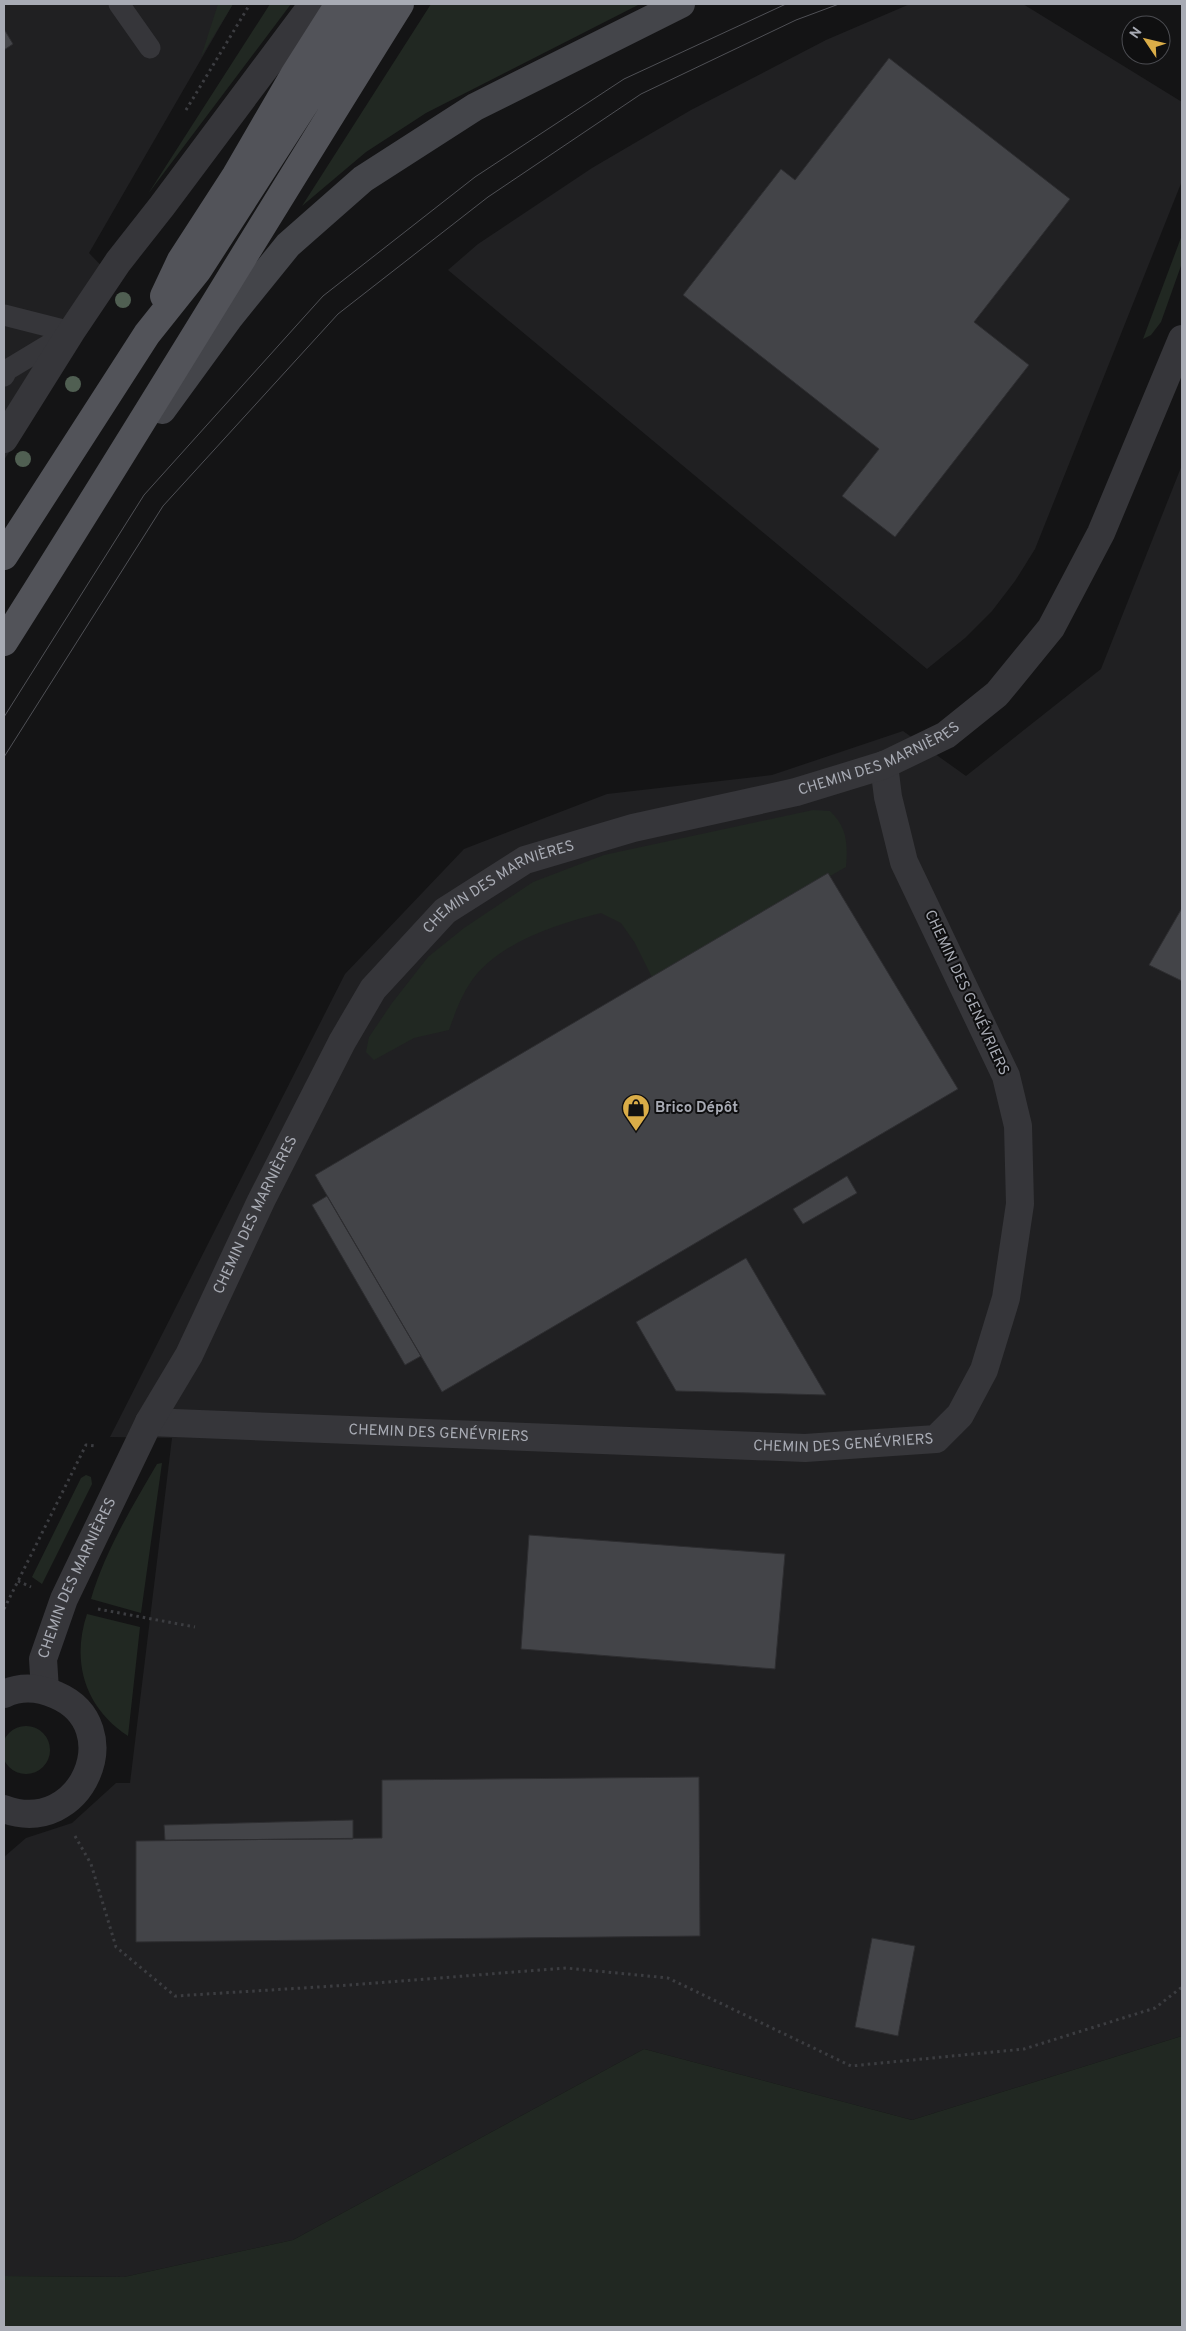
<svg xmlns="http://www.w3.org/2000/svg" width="1186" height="2331" viewBox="0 0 1186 2331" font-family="Overpass,sans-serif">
  <rect width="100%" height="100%" fill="#141415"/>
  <path fill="#202022" d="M4 4H233L89 253 118 283 4 460Z
    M910 4H1023L1182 102V181L1035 549 1015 581 992 611 965 638 927 669 448 270 478 244 592 168 691 110 826 40Z
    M1182 465V2036L912 2120 644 2049 293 2240 124 2277 4 2276V1857L26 1838 72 1823 116 1783H130L172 1438 110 1437 345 974 464 849 607 794 772 775 903 731 966 776 1101 669Z"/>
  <path fill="#212822" d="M218 4H233L201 57Z
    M270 4H291L148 194Z
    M431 4H640L426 113 366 152 302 206Z
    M1182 235V263L1161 322 1151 335 1143 339Z
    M813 810 830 811C847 827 848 844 846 867L652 977 635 943 621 923 601 913C558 924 506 940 476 975 463 991 456 1010 449 1030L414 1038 374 1060 366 1052 369 1037 392 1003 428 957 464 928 533 882 604 855Z
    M162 1463 141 1613 91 1599C105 1551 132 1507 157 1464Z
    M86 1475 91 1477 92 1484 42 1584 32 1577 81 1478Z
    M87 1614 140 1627 128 1736C85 1708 71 1662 87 1614Z
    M2 1750a24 24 0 1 1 48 0a24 24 0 1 1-48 0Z
    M1182 2036V2327H4V2276L124 2277 293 2240 644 2049 912 2120Z"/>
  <path fill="#434448" stroke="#2e2e31" d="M4 29 13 44 4 50Z
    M889 58 1070 199 974 322 1029 365 895 537 842 496 879 449 683 295 781 169 795 180Z
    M828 873 958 1089 442 1392 315 1175Z
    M1182 908V981L1149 965Z
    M847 1176 857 1193 803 1224 793 1209Z
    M327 1196 421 1356 405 1365 312 1205Z
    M746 1258 826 1395 676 1391 636 1322Z
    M529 1535 785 1554 775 1669 521 1649Z
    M699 1777 700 1936 136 1942V1841L382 1838V1780Z
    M353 1820V1839L165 1840 164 1825Z
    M872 1938 915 1946 898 2036 855 2027Z"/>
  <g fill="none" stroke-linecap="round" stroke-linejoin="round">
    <path stroke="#3c3d41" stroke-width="3" stroke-dasharray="2.5 4" stroke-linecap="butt" d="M186 110 250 4
      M18 1581 31 1587
      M4 1609 86 1445 96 1446
      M98 1609 195 1627
      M75 1836 91 1864 116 1947 175 1996 350 1985 566 1968 668 1978 851 2066 1024 2049 1155 2008 1182 1987"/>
    <path stroke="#36363a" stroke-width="21" d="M119 4 150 48
      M4 315 71 332
      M4 376 7 370 70 332"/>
    <g stroke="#36363a" stroke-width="28">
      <path d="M4 439 71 332 118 262 162 206 313 4"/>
      <path id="s1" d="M149 1422 805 1448 936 1439 960 1415 984 1370 1006 1298 1020 1204 1018 1126 1006 1076 904 862 888 797 884 765"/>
      <path id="s2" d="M45 1690 43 1659 64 1599 149 1422 189 1355 261 1201 342 1042 373 989 445 911 525 860 633 828 796 792 884 765 946 735 997 694 1051 628 1101 533 1182 339"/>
      <path d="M4 1694C21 1686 38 1687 56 1695 129 1726 82 1838 4 1809"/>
    </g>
    <path stroke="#44454a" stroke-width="28" d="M162 410 229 318 288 245 363 179 475 107 681 4"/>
    <path stroke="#525359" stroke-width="28" d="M164 296 181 260 236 175 294 75 339 4
      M4 556 147 334 198 270 369 4
      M4 642C138 431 267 216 400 4"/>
    <path stroke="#4f5055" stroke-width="1" d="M4 717 144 495 323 296 475 177 624 79 786 4
      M4 757 163 506 338 314 488 197 641 94 796 20 839 4"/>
  </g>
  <g fill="#505f52">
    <circle cx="123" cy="300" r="8"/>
    <circle cx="73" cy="384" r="8"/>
    <circle cx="23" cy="459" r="8"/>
  </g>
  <defs>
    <symbol id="shop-pin" viewBox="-11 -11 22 30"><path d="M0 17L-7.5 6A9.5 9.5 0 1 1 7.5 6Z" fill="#daad48" stroke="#0f0f10"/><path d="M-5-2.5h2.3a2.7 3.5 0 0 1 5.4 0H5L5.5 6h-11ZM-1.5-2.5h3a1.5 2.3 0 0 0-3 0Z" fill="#111"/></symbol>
  </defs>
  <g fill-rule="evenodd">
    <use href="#shop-pin" x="620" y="1092" width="32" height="43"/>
  </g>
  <g text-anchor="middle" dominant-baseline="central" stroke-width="4" stroke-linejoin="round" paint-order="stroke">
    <g font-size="15" fill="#a8abb4" stroke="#0f0f10">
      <text stroke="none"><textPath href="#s2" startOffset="1349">CHEMIN DES MARNIÈRES</textPath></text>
      <text stroke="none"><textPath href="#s2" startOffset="944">CHEMIN DES MARNIÈRES</textPath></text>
      <text transform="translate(966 993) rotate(65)">CHEMIN DES GENÉVRIERS</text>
      <text stroke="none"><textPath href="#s2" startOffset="524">CHEMIN DES MARNIÈRES</textPath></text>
      <text stroke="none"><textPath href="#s1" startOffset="290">CHEMIN DES GENÉVRIERS</textPath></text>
      <text stroke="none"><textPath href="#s1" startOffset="695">CHEMIN DES GENÉVRIERS</textPath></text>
      <text stroke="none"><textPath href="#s2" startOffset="119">CHEMIN DES MARNIÈRES</textPath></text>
    </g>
    <g font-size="15" font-weight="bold" fill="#a8abb4" stroke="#0f0f10" text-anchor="start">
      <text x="655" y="1108">Brico Dépôt</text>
    </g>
  </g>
  <rect width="1186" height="2331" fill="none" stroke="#a8abb4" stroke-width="10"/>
  <g transform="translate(1146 40) rotate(305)"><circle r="24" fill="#0f0f10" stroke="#4c4d52"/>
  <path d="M0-4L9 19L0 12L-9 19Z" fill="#daad48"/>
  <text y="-8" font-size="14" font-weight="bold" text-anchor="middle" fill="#a8abb4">N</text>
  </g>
</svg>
